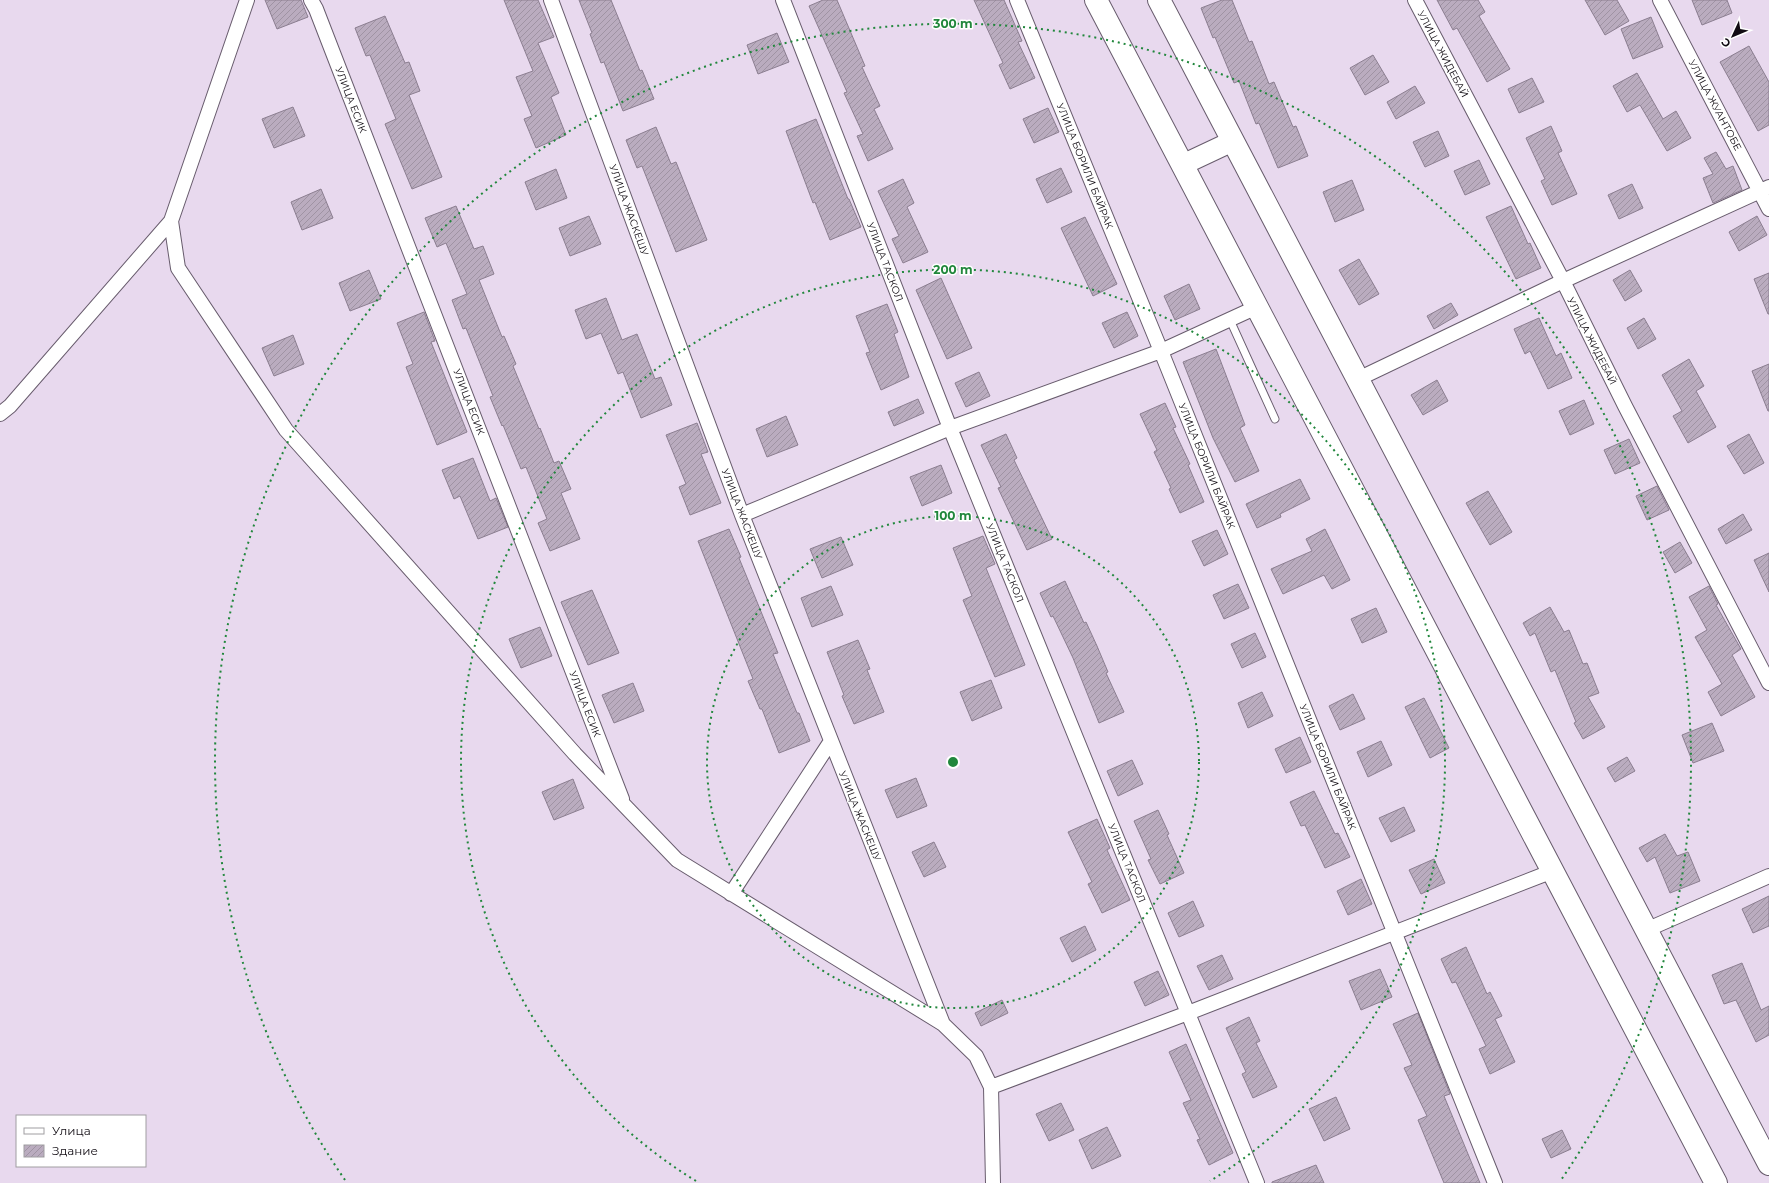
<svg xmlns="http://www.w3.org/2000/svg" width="1769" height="1183" viewBox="0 0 1769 1183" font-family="Montserrat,sans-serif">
  <defs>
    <pattern id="building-hatch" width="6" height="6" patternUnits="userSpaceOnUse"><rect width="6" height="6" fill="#baacbf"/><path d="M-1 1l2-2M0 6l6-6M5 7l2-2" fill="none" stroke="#9f93a3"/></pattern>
  </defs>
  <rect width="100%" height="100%" fill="#e8d9ee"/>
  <path fill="url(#building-hatch)" stroke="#8b7e90" d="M265 0H301L308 17 277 29Z
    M504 0H538L554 37 538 43 559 93 551 97 566 135 536 148 524 119 532 116 516 77 533 71Z
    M579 0H611L640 71 642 70 654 99 623 111 604 62 601 63 590 34 592 33Z
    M823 0H837L865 66 862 67 880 106 874 109 893 149 868 161 857 136 863 134 844 93 847 92 809 6Z
    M974 0H1004L1022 41 1018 42 1035 78 1010 89 999 65 1003 63Z
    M1222 0H1232L1249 42 1252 41 1269 84 1274 82 1293 127 1296 126 1308 156 1278 168 1259 123 1256 124 1239 81 1234 83 1215 37 1213 38 1201 8Z
    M1437 0H1478L1485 12 1479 16 1510 69 1487 82 1457 28 1453 30Z
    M1585 0H1617L1629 21 1605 35Z
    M1692 0H1727L1732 13 1702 25Z
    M385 16 405 63 409 62 420 91 409 95 442 177 412 189 385 124 396 119 370 55 366 56 355 28Z
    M1651 17 1663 47 1633 59 1621 29Z
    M777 33 789 62 758 74 747 45Z
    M1749 46 1769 82V125L1758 131 1720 62Z
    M1373 55 1389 82 1365 95 1350 68Z
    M1637 73 1663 119 1676 111 1691 138 1667 151 1640 105 1627 112 1613 86Z
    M1532 78 1544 102 1519 113 1508 89Z
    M1415 86 1425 103 1396 119 1387 102Z
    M293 107 305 136 274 148 262 119Z
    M1048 108 1059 132 1034 143 1023 119Z
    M816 119 848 199H849L861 227 830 240 815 202 813 203 786 131Z
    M1551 126 1562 151 1558 153 1577 194 1552 205 1541 181 1545 179 1526 138Z
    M656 127 671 164 676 162 707 240 676 252 642 166 637 168 626 140Z
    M1438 131 1449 156 1425 167 1413 142Z
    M1716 152 1726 169 1733 166 1742 190 1713 203 1703 178 1713 174 1704 158Z
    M1479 160 1490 184 1465 195 1454 171Z
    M1061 168 1072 192 1047 203 1036 179Z
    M556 169 567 198 536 210 525 182Z
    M903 179 914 203 907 207 928 252 903 263 892 239 899 236 878 191Z
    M1352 180 1364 210 1335 222 1323 192Z
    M1632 184 1643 208 1619 219 1608 195Z
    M321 189 333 218 302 230 291 202Z
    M456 206 474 249 483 246 494 274 479 280 502 337 504 336 516 364 513 366 539 429 540 428 554 463 559 461 571 489 561 493 580 539 550 551 538 523 547 519 526 467 521 469 503 425 502 426 490 397 493 396 466 328 463 329 452 300 467 294 446 243 437 247 425 218Z
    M1511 206 1528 244 1530 243 1541 268 1516 279 1486 217Z
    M589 216 601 244 570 256 559 228Z
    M1757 216 1767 235 1739 251 1729 232Z
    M1085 217 1117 284 1093 296 1061 228Z
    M1359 259 1379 294 1359 305 1339 270Z
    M369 270 381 299 350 311 339 283Z
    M1630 270 1642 291 1625 301 1613 280Z
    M1769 273V314H1768L1754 279Z
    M941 278 972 348 947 359 916 290Z
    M1189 284 1200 309 1175 320 1164 296Z
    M606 298 622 340 637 334 655 379 661 377 672 405 641 418 623 372 618 374 601 333 586 339 575 310Z
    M1451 303 1458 315 1434 329 1427 316Z
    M887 304 898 332 894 334 909 377 881 390 866 353 870 352 856 316Z
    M424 312 435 341 431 342 467 432 437 445 406 367 413 364 397 323Z
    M1127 312 1138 336 1114 348 1102 323Z
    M1539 318 1556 356 1561 353 1572 378 1548 389 1530 351 1525 354 1514 329Z
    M1644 318 1656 339 1638 349 1627 328Z
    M293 335 304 364 274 376 262 348Z
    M1216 349 1245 425 1240 428 1259 471 1235 482 1213 438 1183 362Z
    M1689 359 1704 386 1696 391 1716 427 1688 443 1673 416 1682 411 1662 375Z
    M1769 364V411H1768L1752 371Z
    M979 372 990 396 966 407 955 383Z
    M1437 380 1448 401 1423 415 1411 395Z
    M918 399 924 413 894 426 888 412Z
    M1584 400 1594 424 1570 435 1559 411Z
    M1165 403 1176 427 1173 428 1190 464 1188 465 1204 502 1180 513 1169 489 1171 488 1154 452 1157 450 1140 414Z
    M786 416 798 445 767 457 756 429Z
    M697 423 708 452 701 454 721 503 690 515 679 487 686 484 666 435Z
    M1006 434 1017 458 1014 460 1052 539 1027 550 998 488 1001 487 981 445Z
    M1749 434 1764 463 1744 474 1727 446Z
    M1629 439 1640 463 1615 474 1604 450Z
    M473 458 490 501 496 498 508 527 478 539 460 496 454 499 442 470Z
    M941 465 952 493 922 506 910 477Z
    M1300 479 1310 499 1280 514 1281 517 1257 528 1246 504Z
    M1657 486 1669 510 1647 520 1636 496Z
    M1488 491 1512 532 1490 545 1466 503Z
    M1743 514 1752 530 1726 544 1718 529Z
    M729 529 741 557 739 558 778 653 773 654 797 713H799L810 741 779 753 762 709H760L748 681 753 679 698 541Z
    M1325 529 1350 580 1332 589 1324 575 1283 594 1271 569 1312 551 1306 539Z
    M1217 530 1228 554 1204 566 1192 541Z
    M983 536 995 564 986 568 1025 665 995 677 963 600 972 596 953 548Z
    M841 537 853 565 822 578 810 549Z
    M1680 542 1692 563 1675 573 1663 552Z
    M1769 553V592L1754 560Z
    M1065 581 1084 623 1086 622 1097 646 1108 672 1106 673 1124 712 1099 723 1073 658 1053 616 1051 617 1040 593Z
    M1238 584 1249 608 1224 619 1213 595Z
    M831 586 843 615 812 627 801 598Z
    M1709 586 1718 604 1716 605 1741 649 1732 655 1755 697 1721 716 1708 692 1722 684 1695 637 1707 630 1689 597Z
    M592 590 619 653 588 665 561 602Z
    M1550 607 1564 632 1569 630 1583 664 1587 663 1599 693 1588 697 1605 727 1583 739 1574 723 1576 722 1555 670 1551 672 1535 633 1530 636 1523 623Z
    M1376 608 1387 632 1362 643 1351 619Z
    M540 627 552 656 521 668 509 639Z
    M1255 633 1266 657 1242 668 1231 644Z
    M858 640 870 669 867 670 884 712 854 724 842 696 844 695 827 652Z
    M991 680 1002 708 972 721 960 692Z
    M633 683 644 711 614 723 602 695Z
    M1262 692 1273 716 1248 728 1238 703Z
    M1353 694 1365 719 1340 730 1329 706Z
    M1424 698 1449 748 1430 758 1405 707Z
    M1712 723 1724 751 1693 763 1682 735Z
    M1300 737 1311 762 1286 773 1275 749Z
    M1381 741 1392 765 1368 777 1357 752Z
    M1627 757 1635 771 1615 782 1607 768Z
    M1132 760 1143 784 1118 796 1107 771Z
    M916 778 927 806 897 818 885 790Z
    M573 779 584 808 554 820 542 792Z
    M1314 791 1335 834 1338 833 1350 857 1325 868 1305 825 1301 826 1290 802Z
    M1404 807 1415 831 1391 842 1379 818Z
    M1158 810 1169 834 1167 835 1184 873 1160 884 1148 860 1151 859 1134 821Z
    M1097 819 1110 848 1107 850 1130 900 1102 913 1088 884 1092 882 1068 832Z
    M1665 834 1677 856 1688 852 1700 881 1670 893 1655 857 1647 862 1639 848Z
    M934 842 946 867 924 877 912 852Z
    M1434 859 1445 883 1421 894 1409 870Z
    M1361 879 1372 904 1348 915 1337 891Z
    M1769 896V926L1753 933 1742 909Z
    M1193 901 1204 926 1179 937 1168 913Z
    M1085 926 1096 950 1072 962 1060 938Z
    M1466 947 1487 994 1490 992 1502 1016 1495 1019 1515 1062 1490 1074 1479 1049 1486 1046 1456 982 1452 983 1441 959Z
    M1222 955 1233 979 1209 990 1197 966Z
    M1742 963 1761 1010 1769 1006V1035L1756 1042 1736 1000 1724 1004 1712 975Z
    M1380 969 1392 997 1361 1010 1349 981Z
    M1158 971 1169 995 1145 1006 1134 982Z
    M1002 1000 1008 1013 981 1026 975 1013Z
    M1418 1013 1450 1094 1444 1096 1480 1183H1444L1418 1120 1427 1116 1404 1068 1412 1065 1393 1024Z
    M1249 1017 1260 1041 1256 1043 1277 1087 1253 1098 1242 1074 1246 1072 1226 1028Z
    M1186 1044 1233 1153 1209 1165 1197 1140 1200 1139 1183 1103 1191 1100 1169 1052Z
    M1336 1097 1350 1129 1324 1141 1309 1109Z
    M1061 1103 1074 1130 1049 1141 1036 1114Z
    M1107 1127 1121 1156 1092 1169 1079 1140Z
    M1562 1130 1571 1149 1551 1158 1542 1139Z
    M1316 1165 1324 1183H1272V1182Z"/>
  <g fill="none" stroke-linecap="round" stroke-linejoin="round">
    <defs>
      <path id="service" d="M1230 320 1275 419"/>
      <path id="minor" d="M247 0 171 221 178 268 286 430 575 754 677 860 943 1024 976 1056 991 1087 993 1183
        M311 0 316 9 622 799
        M551 0 742 515 943 1024
        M783 0 950 428 1257 1183
        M1017 0 1161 351 1495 1183
        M1415 0 1563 281 1625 406 1769 683
        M1660 0 1769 209
        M1358 379 1563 281 1769 187
        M0 414 10 406 171 221
        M742 515 950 428 1161 351 1257 307
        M731 894 831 741
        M1646 930 1769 876
        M991 1087 1188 1013 1553 871"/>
      <path id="secondary" d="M1182 165 1233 141"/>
      <path id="primary" d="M1096 0 1716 1183
        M1159 0 1769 1164"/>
    </defs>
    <use href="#service" stroke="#685c6d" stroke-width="9"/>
    <use href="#minor" stroke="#685c6d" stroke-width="16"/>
    <use href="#secondary" stroke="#685c6d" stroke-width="22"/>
    <use href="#primary" stroke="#685c6d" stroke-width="24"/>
    <use href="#service" stroke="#fff" stroke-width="7"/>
    <use href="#minor" stroke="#fff" stroke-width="14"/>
    <use href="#secondary" stroke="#fff" stroke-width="20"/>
    <use href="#primary" stroke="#fff" stroke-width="22"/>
  </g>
  <g fill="none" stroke="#21873c" stroke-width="2" stroke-dasharray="2 4">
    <circle cx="953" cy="762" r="246"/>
    <path d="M696 1181A492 492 0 1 1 1210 1181"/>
    <path d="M345 1180A738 738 0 1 1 1561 1180"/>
  </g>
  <g text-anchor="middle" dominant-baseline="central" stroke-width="3" stroke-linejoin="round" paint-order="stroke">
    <g font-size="10" fill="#110c13" stroke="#fff">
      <text transform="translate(1443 54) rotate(62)">УЛИЦА ЖИДЕБАЙ</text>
      <text transform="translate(351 100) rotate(69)">УЛИЦА ЕСИК</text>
      <text transform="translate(1715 105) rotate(62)">УЛИЦА ЖУАНТОБЕ</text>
      <text transform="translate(1085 166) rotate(68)">УЛИЦА БОРИЛИ БАЙРАК</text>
      <text transform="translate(629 210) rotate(70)">УЛИЦА ЖАСКЕШУ</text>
      <text transform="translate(885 262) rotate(69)">УЛИЦА ТАСКОЛ</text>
      <text transform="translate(1592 341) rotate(63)">УЛИЦА ЖИДЕБАЙ</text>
      <text transform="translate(469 402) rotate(69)">УЛИЦА ЕСИК</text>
      <text transform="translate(1207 466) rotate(68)">УЛИЦА БОРИЛИ БАЙРАК</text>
      <text transform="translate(742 514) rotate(69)">УЛИЦА ЖАСКЕШУ</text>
      <text transform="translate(1005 563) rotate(68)">УЛИЦА ТАСКОЛ</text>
      <text transform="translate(585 704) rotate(69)">УЛИЦА ЕСИК</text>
      <text transform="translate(1328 767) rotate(68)">УЛИЦА БОРИЛИ БАЙРАК</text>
      <text transform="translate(860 816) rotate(68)">УЛИЦА ЖАСКЕШУ</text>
      <text transform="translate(1127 863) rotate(68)">УЛИЦА ТАСКОЛ</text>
    </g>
  </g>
  <circle cx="953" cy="762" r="6" fill="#21873c" stroke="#fff" stroke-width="2"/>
  <g font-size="12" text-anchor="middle" font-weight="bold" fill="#21873c" stroke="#fff" stroke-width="3" stroke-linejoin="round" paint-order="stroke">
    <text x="953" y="28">300 m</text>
    <text x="953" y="274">200 m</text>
    <text x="953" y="520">100 m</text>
  </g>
  <rect x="16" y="1115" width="130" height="52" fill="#ffffff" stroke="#a09ea1"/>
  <rect x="24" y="1128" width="20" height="6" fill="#ffffff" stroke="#a09ea1"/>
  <text x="52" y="1135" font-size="12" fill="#110c13">Улица</text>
  <rect x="24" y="1145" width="20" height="12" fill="url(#building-hatch)" stroke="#a09ea1"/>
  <text x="52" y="1155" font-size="12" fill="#110c13">Здание</text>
  <g transform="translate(1733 36) rotate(226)" stroke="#ffffff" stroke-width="3" paint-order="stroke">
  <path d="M0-3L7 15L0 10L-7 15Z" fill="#110c13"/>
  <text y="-6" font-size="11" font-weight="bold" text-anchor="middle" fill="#110c13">С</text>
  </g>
</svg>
